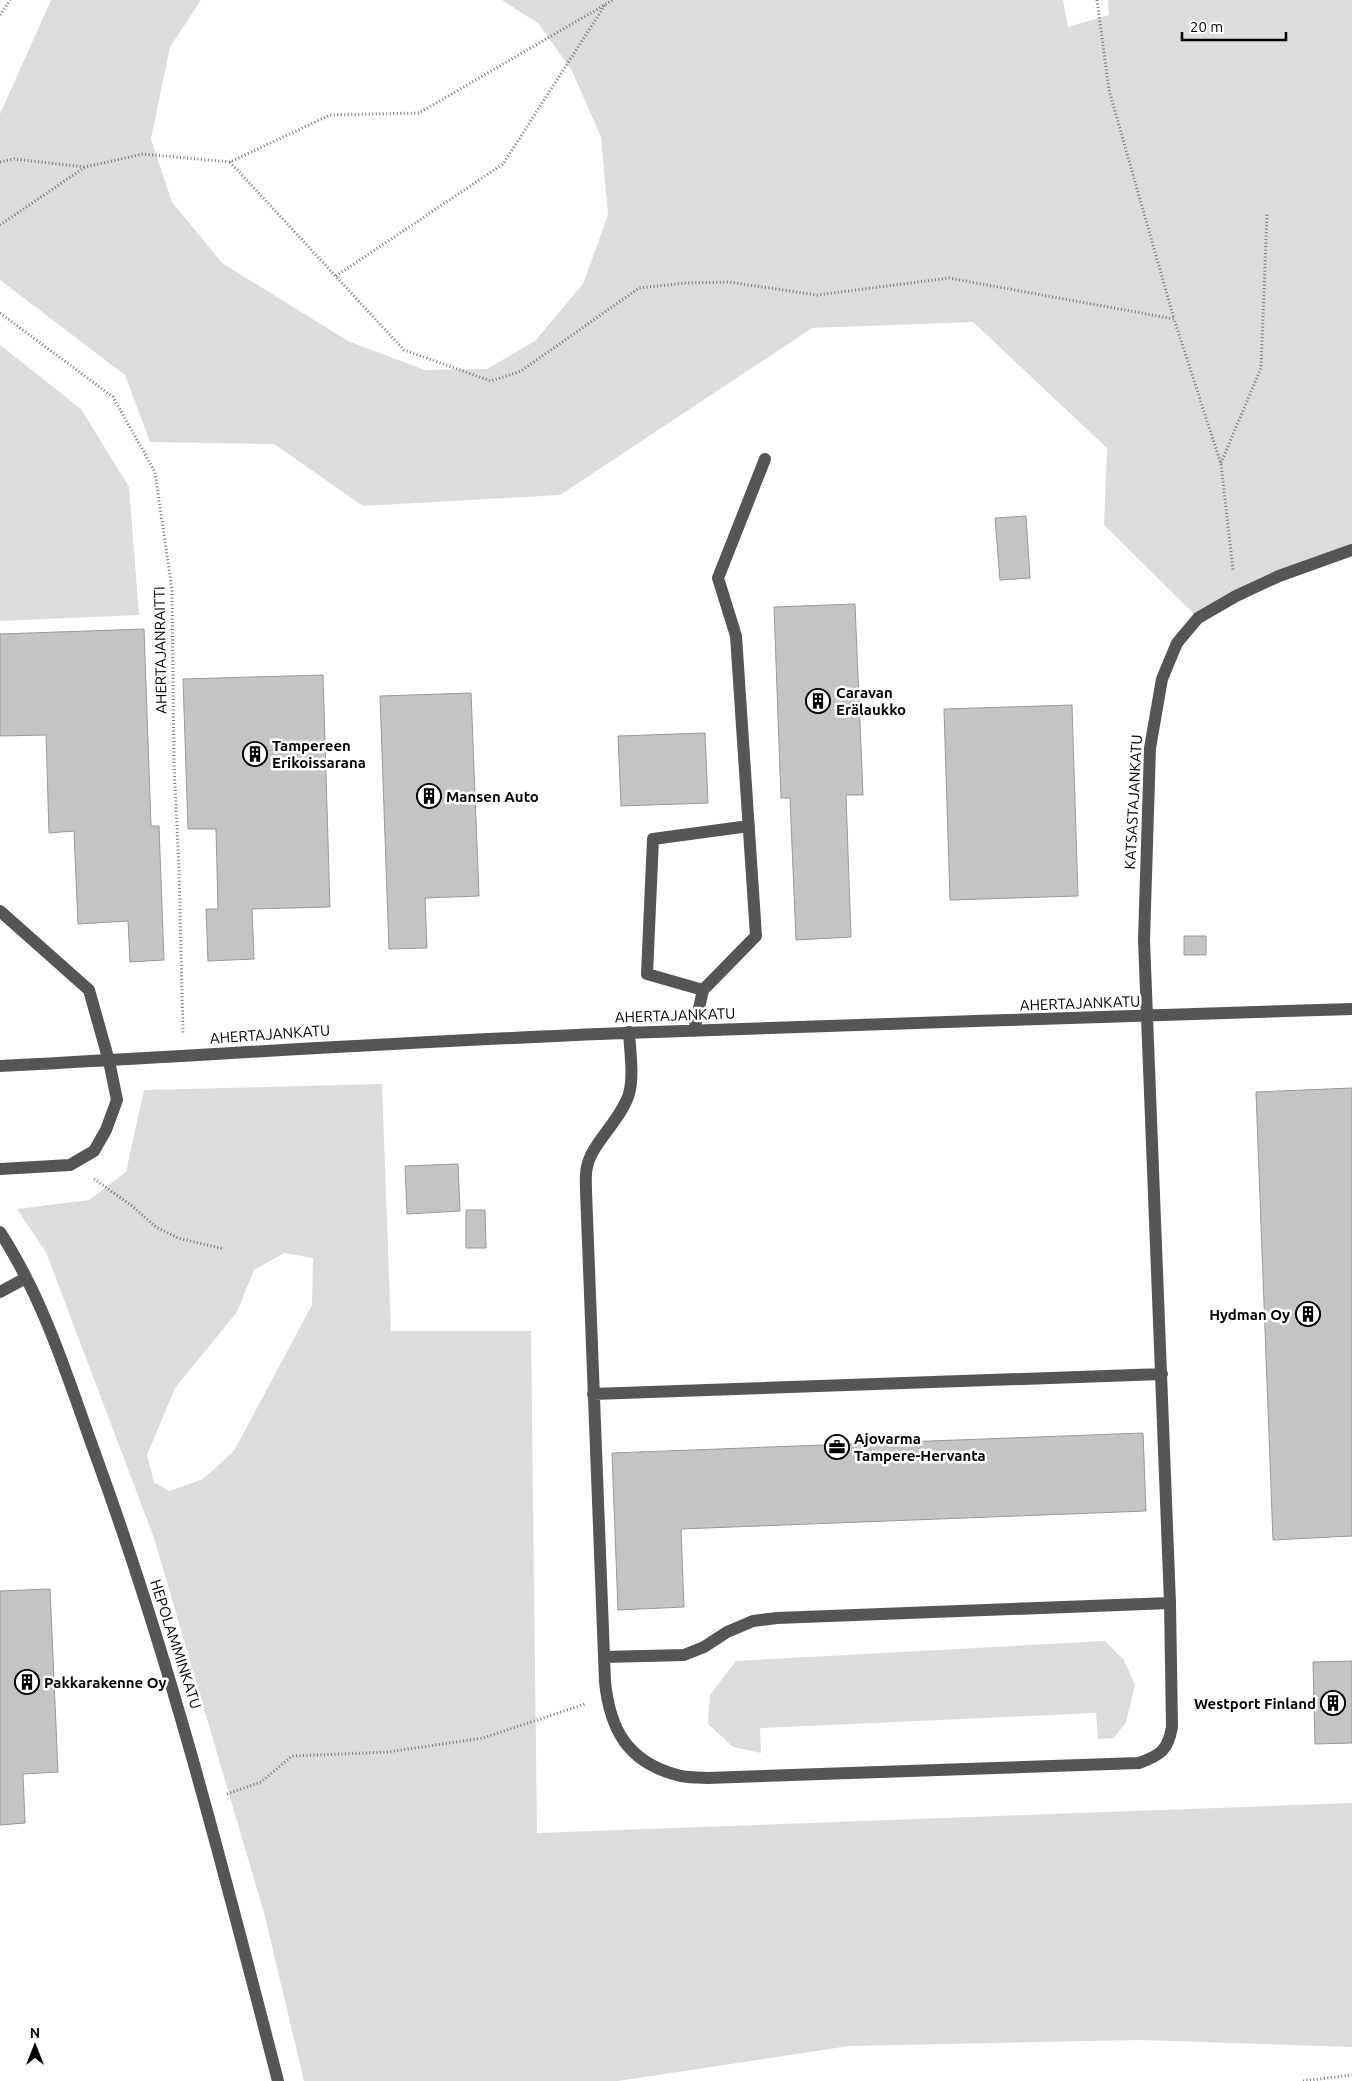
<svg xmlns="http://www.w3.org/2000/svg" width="1352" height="2081" viewBox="0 0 1352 2081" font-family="Ubuntu,sans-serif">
  <rect width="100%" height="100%" fill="#fff"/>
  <path fill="#dcdcdc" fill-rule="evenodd" d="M51 0H201L170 47 151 139 172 202 222 263 348 341 425 370 487 369 535 341 583 284 608 215 601 137 572 71 539 24 502 0H1063L1068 27 1109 15 1108 0H1352V552L1279 576 1198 618 1104 525 1107 448 973 322 812 328 560 495 363 506 274 444 150 442 125 375 0 280V114Z
    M0 345 81 409 129 487 139 615 0 621Z
    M382 1084 391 1331H531L537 1833 1352 1803V2047L1140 2040 849 2046 618 2081H304L264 1913 154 1538 46 1252 17 1209 89 1200 126 1172 144 1090ZM284 1253 313 1258 312 1305 234 1451 203 1479 169 1491 154 1482 147 1455 175 1388 237 1312 254 1270Z
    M1105 1641 1124 1660 1135 1685 1126 1723 1113 1738 1098 1739 1096 1713 760 1728 761 1753 733 1747 708 1724 710 1695 736 1661Z"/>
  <path fill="#c4c4c4" stroke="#999" d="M1026 516 1030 578 1000 580 995 518Z
    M855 604 863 795H846L851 937 796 940 790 798H781L774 607Z
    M144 629 151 826H159L164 960 130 962 128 921 78 924 74 831 49 833 46 735 0 736V634Z
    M323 675 330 907 252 909 254 959 208 961 206 909H218L216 829H188L183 679Z
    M471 693 479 896 425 898 427 948 389 949 380 696Z
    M1072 705 1078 896 950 900 944 709Z
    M705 733 708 803 621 806 618 736Z
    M1184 936H1206V955H1184Z
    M1352 1088V1536L1273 1540 1256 1092Z
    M458 1164 460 1211 407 1214 405 1166Z
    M466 1210H485L486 1248H466Z
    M1143 1433 1146 1511 681 1529 684 1607 618 1610 612 1453Z
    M50 1589 58 1772 23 1774 25 1823 0 1825V1591Z
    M1352 1661V1743L1315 1744 1313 1662Z"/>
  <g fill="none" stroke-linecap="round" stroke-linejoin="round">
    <path stroke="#777" stroke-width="3" stroke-dasharray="1 2.5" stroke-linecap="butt" d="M1097 0 1109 90 1174 319
      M0 15 10 0
      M0 162 14 159 85 167
      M230 162 404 350 491 381 521 371 639 288 686 283 729 282 817 295 949 278 1174 319 1221 464 1233 570
      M0 225 85 167 143 154 230 162 330 115 419 113 613 0
      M336 276 503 164 605 5
      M0 313 113 397 155 472 172 590 174 765 179 868 183 1033
      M1221 463 1261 368 1267 214
      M94 1179 131 1205 156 1227 178 1238 224 1249
      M227 1794 261 1782 292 1756 388 1752 483 1738 585 1704
      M1303 2081 1352 2075"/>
    <path stroke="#555" stroke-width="12" d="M0 911 89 990 109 1061 117 1100 106 1130 94 1151 70 1165 0 1169
      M703 990 647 974 653 839 749 826
      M694 1031 703 990 756 936 736 636 718 578 765 459
      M629 1032C630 1052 634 1075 629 1094 621 1120 591 1144 587 1167 585 1175 586 1183 586 1191L605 1682C610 1730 628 1762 677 1775 686 1778 697 1777 707 1778L1139 1763C1161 1755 1168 1750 1172 1727L1170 1603 1144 940 1150 748 1162 679 1177 643 1198 618 1236 596 1279 576 1352 550
      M0 1066C208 1055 416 1041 625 1033 867 1023 1110 1018 1352 1009
      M0 1232C45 1301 69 1382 97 1459 171 1662 224 1872 278 2081
      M0 1292 26 1278
      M593 1394 1162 1374
      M604 1657 684 1655 704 1647 727 1632 753 1621 777 1618 1170 1603"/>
  </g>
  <defs>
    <symbol id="building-ring" viewBox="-11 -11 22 22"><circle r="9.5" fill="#fff" stroke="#000" stroke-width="1.5"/><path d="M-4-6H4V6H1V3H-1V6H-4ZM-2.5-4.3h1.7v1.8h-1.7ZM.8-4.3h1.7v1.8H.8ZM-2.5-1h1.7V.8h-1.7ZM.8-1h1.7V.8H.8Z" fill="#000"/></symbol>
    <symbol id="office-ring" viewBox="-11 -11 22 22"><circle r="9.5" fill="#fff" stroke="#000" stroke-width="1.5"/><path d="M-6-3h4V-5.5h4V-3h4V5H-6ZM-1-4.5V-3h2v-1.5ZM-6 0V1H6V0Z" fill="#000"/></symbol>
  </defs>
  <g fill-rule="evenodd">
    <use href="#building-ring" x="804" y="687" width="28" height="28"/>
    <use href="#building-ring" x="241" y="740" width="28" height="28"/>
    <use href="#building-ring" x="415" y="782" width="28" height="28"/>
    <use href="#building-ring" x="1294" y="1300" width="28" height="28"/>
    <use href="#office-ring" x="823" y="1433" width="28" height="28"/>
    <use href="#building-ring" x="13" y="1668" width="28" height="28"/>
    <use href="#building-ring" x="1319" y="1689" width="28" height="28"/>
  </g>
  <g text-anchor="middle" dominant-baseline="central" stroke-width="5" stroke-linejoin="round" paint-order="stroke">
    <g font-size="15" fill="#000" stroke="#fff">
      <text transform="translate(160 650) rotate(-91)">AHERTAJANRAITTI</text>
      <text transform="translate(1133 802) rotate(-87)">KATSASTAJANKATU</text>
      <text transform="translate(1080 1003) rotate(-2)">AHERTAJANKATU</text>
      <text transform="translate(675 1015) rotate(-2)">AHERTAJANKATU</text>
      <text transform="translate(270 1034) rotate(-4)">AHERTAJANKATU</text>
      <text transform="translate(176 1644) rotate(72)">HEPOLAMMINKATU</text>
    </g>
    <g font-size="15" font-weight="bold" fill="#000" stroke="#fff" text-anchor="start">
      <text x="836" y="692">Caravan<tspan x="836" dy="17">Erälaukko</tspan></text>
      <text x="272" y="745">Tampereen<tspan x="272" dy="17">Erikoissarana</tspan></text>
      <text x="446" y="796">Mansen Auto</text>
      <text x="1290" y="1314" text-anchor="end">Hydman Oy</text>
      <text x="854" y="1438">Ajovarma<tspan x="854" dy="17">Tampere-Hervanta</tspan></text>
      <text x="44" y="1682">Pakkarakenne Oy</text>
      <text x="1316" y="1703" text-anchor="end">Westport Finland</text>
    </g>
  </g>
  <g transform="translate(35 2046)" stroke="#ffffff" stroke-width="4" paint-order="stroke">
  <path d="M0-4L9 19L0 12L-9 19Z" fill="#000000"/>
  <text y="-8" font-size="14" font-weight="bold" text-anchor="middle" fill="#000000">N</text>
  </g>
  <path d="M1182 32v8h104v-8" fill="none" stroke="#000000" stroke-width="2.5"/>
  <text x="1190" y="32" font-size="15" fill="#000000" stroke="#ffffff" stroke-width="4" paint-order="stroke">20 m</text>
</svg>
